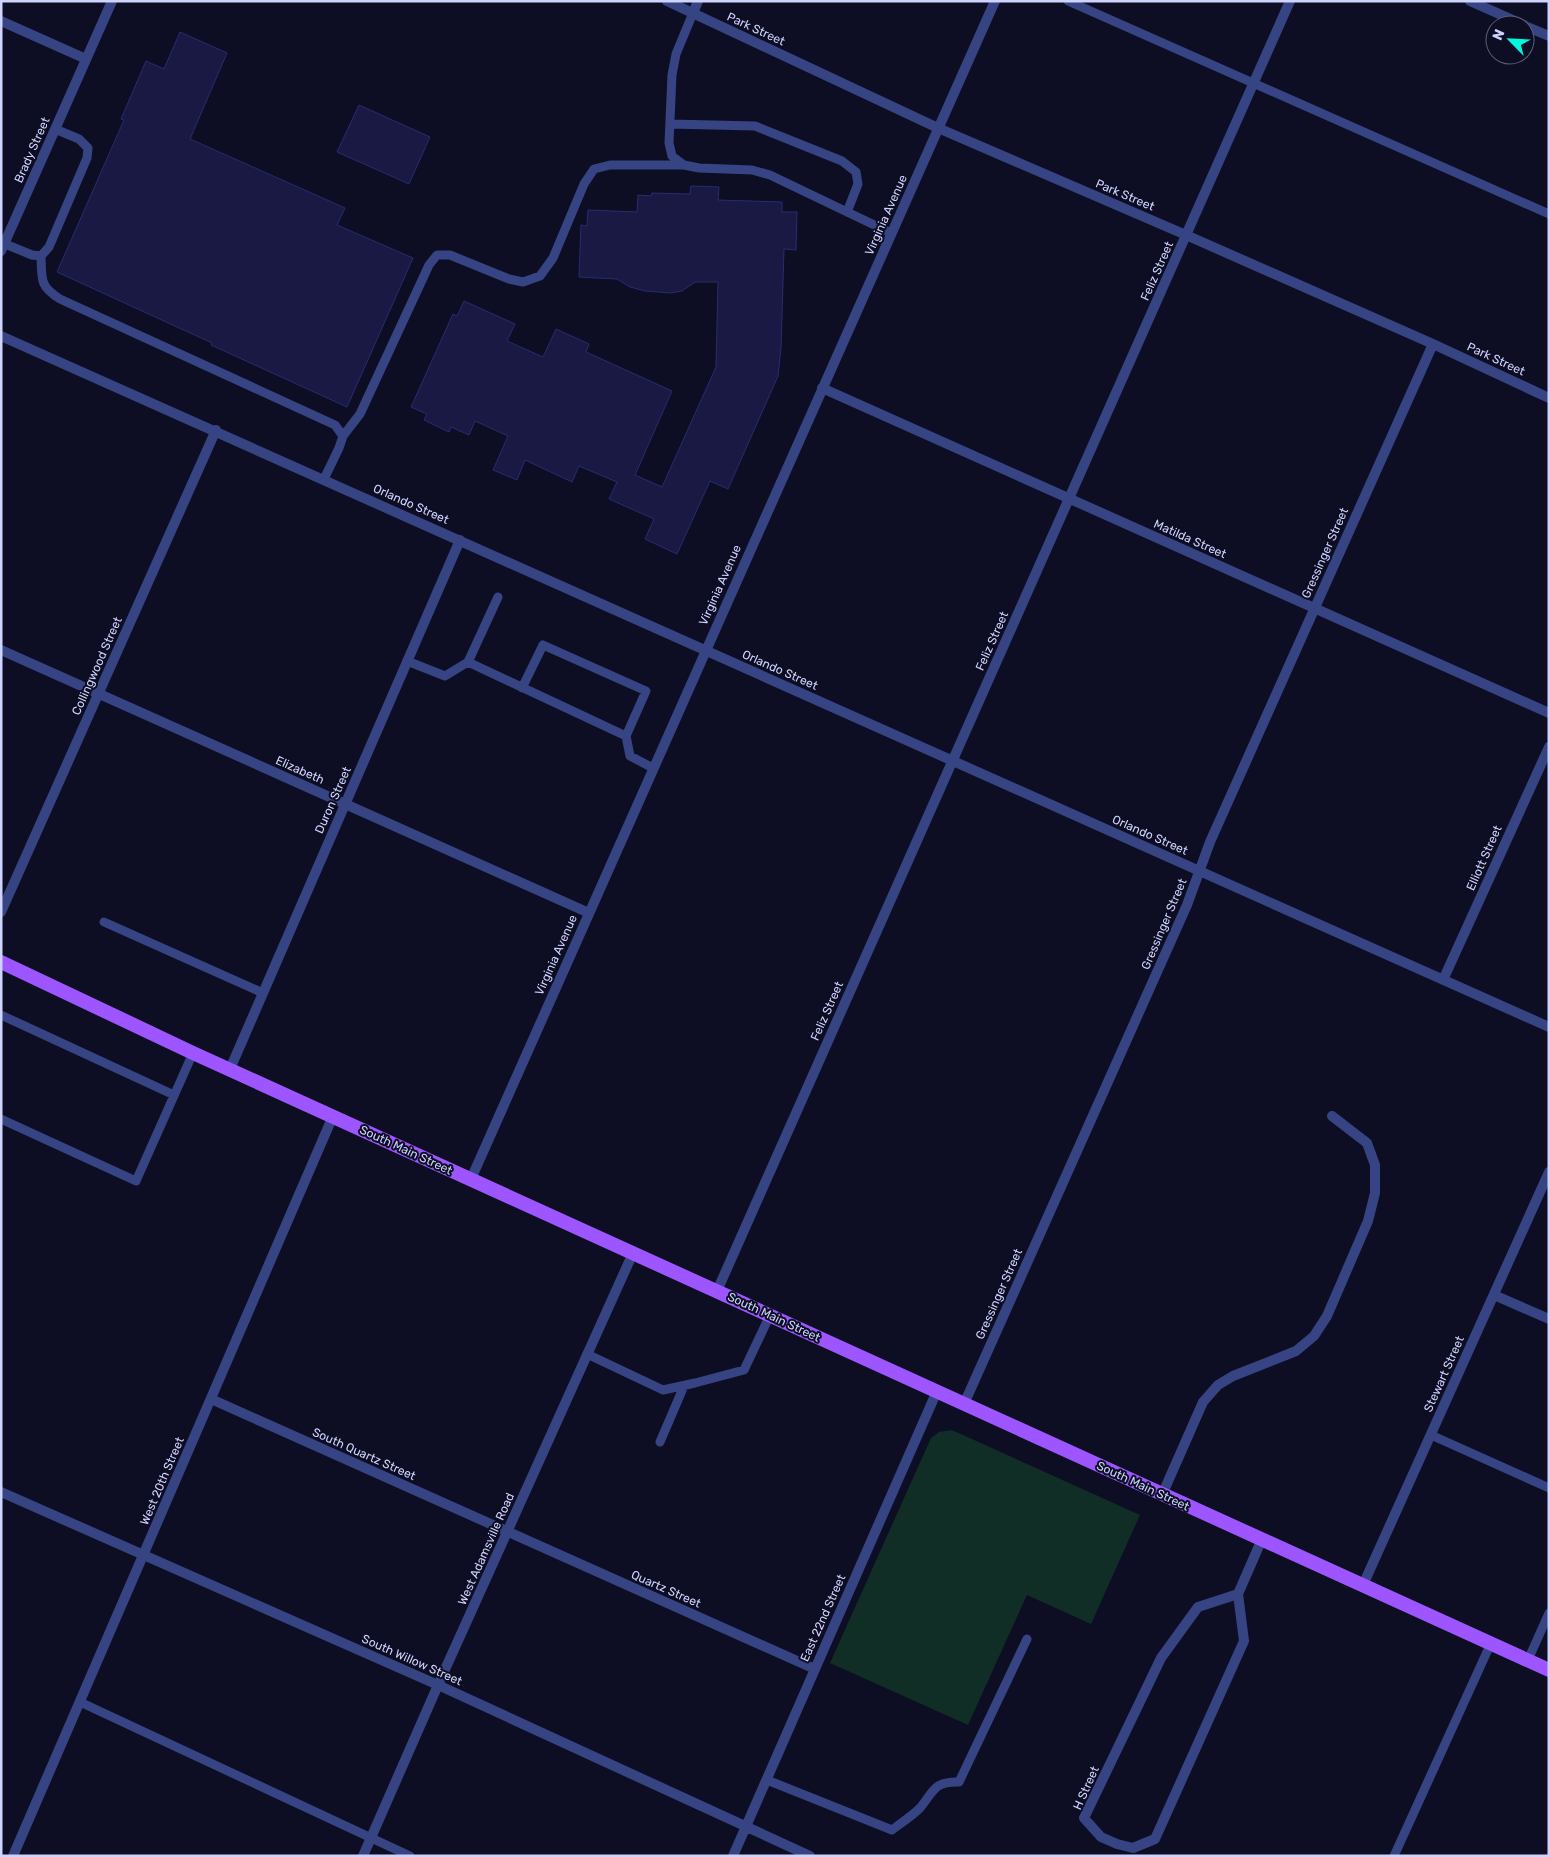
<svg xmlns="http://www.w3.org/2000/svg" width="1550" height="1857" viewBox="0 0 1550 1857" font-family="Rubik,sans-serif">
  <rect width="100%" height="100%" fill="#0d0e23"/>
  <path fill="#102d26" d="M952 1430 1140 1515 1091 1624 1027 1595 968 1725 830 1663 931 1438 939 1432Z"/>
  <path fill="#191944" stroke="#2a2b71" d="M180 32 227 53 190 139 345 208 337 225 413 258 347 407 211 345 212 343 57 272 124 120 121 119 146 61 164 69Z
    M359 105 430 137 409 184 337 152Z
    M691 186 719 187 718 200 782 202V212H797L796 250 784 249 781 348 778 376 728 489 710 481 677 554 645 539 654 519 609 499 617 482 579 466 572 482 525 460 517 480 493 470 508 436 475 421 469 435 451 427 449 432 424 420 427 414 411 407 453 314 457 316 464 301 515 324 507 341 543 357 556 329 589 344 586 352 672 391 635 475 662 487 716 367 718 282H695L682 291 670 293 645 291 630 287 617 279 579 277 581 225 587 226 588 210 637 212 638 195 651 196 652 193 690 194Z"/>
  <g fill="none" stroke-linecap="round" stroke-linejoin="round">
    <path stroke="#374483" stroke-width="9" d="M1068 1 1549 214
      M693 13 676 54 672 75 669 143 672 156 684 165 699 168 752 170 770 175 891 233
      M670 124 755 126 842 161 856 172 858 184 847 212
      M5 244 32 255 41 256 49 247 87 158 88 148 79 139 55 129
      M41 256C42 279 39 286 60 299L335 425 343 436
      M324 479 339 448 343 436 360 414 429 265 437 255H450L509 279 523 282 540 276 553 258 584 184 594 169 610 165H684
      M407 661 445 676 468 662 626 736 646 691 543 645 522 688
      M468 662 498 597
      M626 736 630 756 653 768
      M104 922 263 993
      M1 1015 174 1095
      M1 1119 136 1181 193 1053
      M587 1354 663 1390 695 1383 744 1370 770 1315
      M1431 1435 1549 1488
      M660 1442 684 1386
      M1528 1660 1549 1613
      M80 1702 410 1856
      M767 1780 892 1830C901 1823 912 1816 920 1808 934 1791 934 1781 959 1782L1027 1639
      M1394 1856 1491 1643"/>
    <path stroke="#374483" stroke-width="10" d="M667 1 938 128 1186 235 1433 344 1549 398
      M1470 1 1524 25
      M693 13 698 1
      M1 21 86 59
      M1525 26 1549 36
      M1 251 112 1
      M1 336 1549 1027
      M822 388 1549 713
      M1 650 589 913
      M1 912 216 430
      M1443 980 1549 747
      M230 1069 460 540
      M471 1179 995 1
      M717 1291 1290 1
      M1494 1295 1549 1319
      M211 1399 815 1669
      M964 1404 1187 905 1210 842 1433 344
      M1 1492 438 1685 810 1856
      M1162 1495 1203 1402 1218 1385 1233 1376 1296 1351 1314 1336 1327 1316 1368 1221 1375 1193V1165L1367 1143 1332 1116
      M1363 1585 1549 1172
      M1238 1594 1244 1641 1155 1839 1133 1848 1117 1844 1101 1837 1084 1818 1161 1658 1198 1607 1238 1594 1262 1539
      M13 1856 333 1116
      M733 1856 937 1391"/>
    <path stroke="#374483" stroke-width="10" d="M363 1856 438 1685 633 1253"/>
    <path stroke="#9d56ff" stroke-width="14" d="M1 962 193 1053 1549 1670"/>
  </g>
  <g text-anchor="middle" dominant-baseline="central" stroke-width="4" stroke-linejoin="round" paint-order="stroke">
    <g font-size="12" fill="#cfd4ff" stroke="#0d0e23">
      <text transform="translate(756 29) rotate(25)">Park Street</text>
      <text transform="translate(32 150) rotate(-66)">Brady Street</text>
      <text transform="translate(1125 195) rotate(23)">Park Street</text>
      <text transform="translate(886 215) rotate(-66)">Virginia Avenue</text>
      <text transform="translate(1157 271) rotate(-66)">Feliz Street</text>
      <text transform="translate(1496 359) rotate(25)">Park Street</text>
      <text transform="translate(411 504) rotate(24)">Orlando Street</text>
      <text transform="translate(1190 539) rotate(24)">Matilda Street</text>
      <text transform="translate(1325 553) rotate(-66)">Gressinger Street</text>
      <text transform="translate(720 585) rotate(-66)">Virginia Avenue</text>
      <text transform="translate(992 641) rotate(-66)">Feliz Street</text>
      <text transform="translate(97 666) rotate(-66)">Collingwood Street</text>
      <text transform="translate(780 670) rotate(24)">Orlando Street</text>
      <text transform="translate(300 770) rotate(24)">Elizabeth</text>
      <text transform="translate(333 800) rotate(-66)">Duron Street</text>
      <text transform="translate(1150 835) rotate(24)">Orlando Street</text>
      <text transform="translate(1484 858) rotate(-66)">Elliott Street</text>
      <text transform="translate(1164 924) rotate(-67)">Gressinger Street</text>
      <text transform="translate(556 955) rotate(-66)">Virginia Avenue</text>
      <text transform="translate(827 1011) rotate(-66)">Feliz Street</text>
      <text transform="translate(406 1150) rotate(25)">South Main Street</text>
      <text transform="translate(999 1294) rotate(-66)">Gressinger Street</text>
      <text transform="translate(774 1317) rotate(25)">South Main Street</text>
      <text transform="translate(1444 1374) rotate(-66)">Stewart Street</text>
      <text transform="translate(364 1454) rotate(24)">South Quartz Street</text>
      <text transform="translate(162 1481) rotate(-67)">West 20th Street</text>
      <text transform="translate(1143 1486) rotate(25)">South Main Street</text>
      <text transform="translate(486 1549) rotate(-66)">West Adamsville Road</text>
      <text transform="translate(666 1589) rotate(24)">Quartz Street</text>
      <text transform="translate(823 1618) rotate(-66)">East 22nd Street</text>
      <text transform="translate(412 1660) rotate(24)">South Willow Street</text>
      <text transform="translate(1086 1788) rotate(-66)">H Street</text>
    </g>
  </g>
  <rect width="1550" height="1857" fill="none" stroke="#cfd4ff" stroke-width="5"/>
  <g transform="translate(1510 40) rotate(294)"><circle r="24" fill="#0d0e23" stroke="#5b5d7b"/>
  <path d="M0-4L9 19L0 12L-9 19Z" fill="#00fadf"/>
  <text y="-8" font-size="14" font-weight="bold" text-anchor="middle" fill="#cfd4ff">N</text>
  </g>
</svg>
